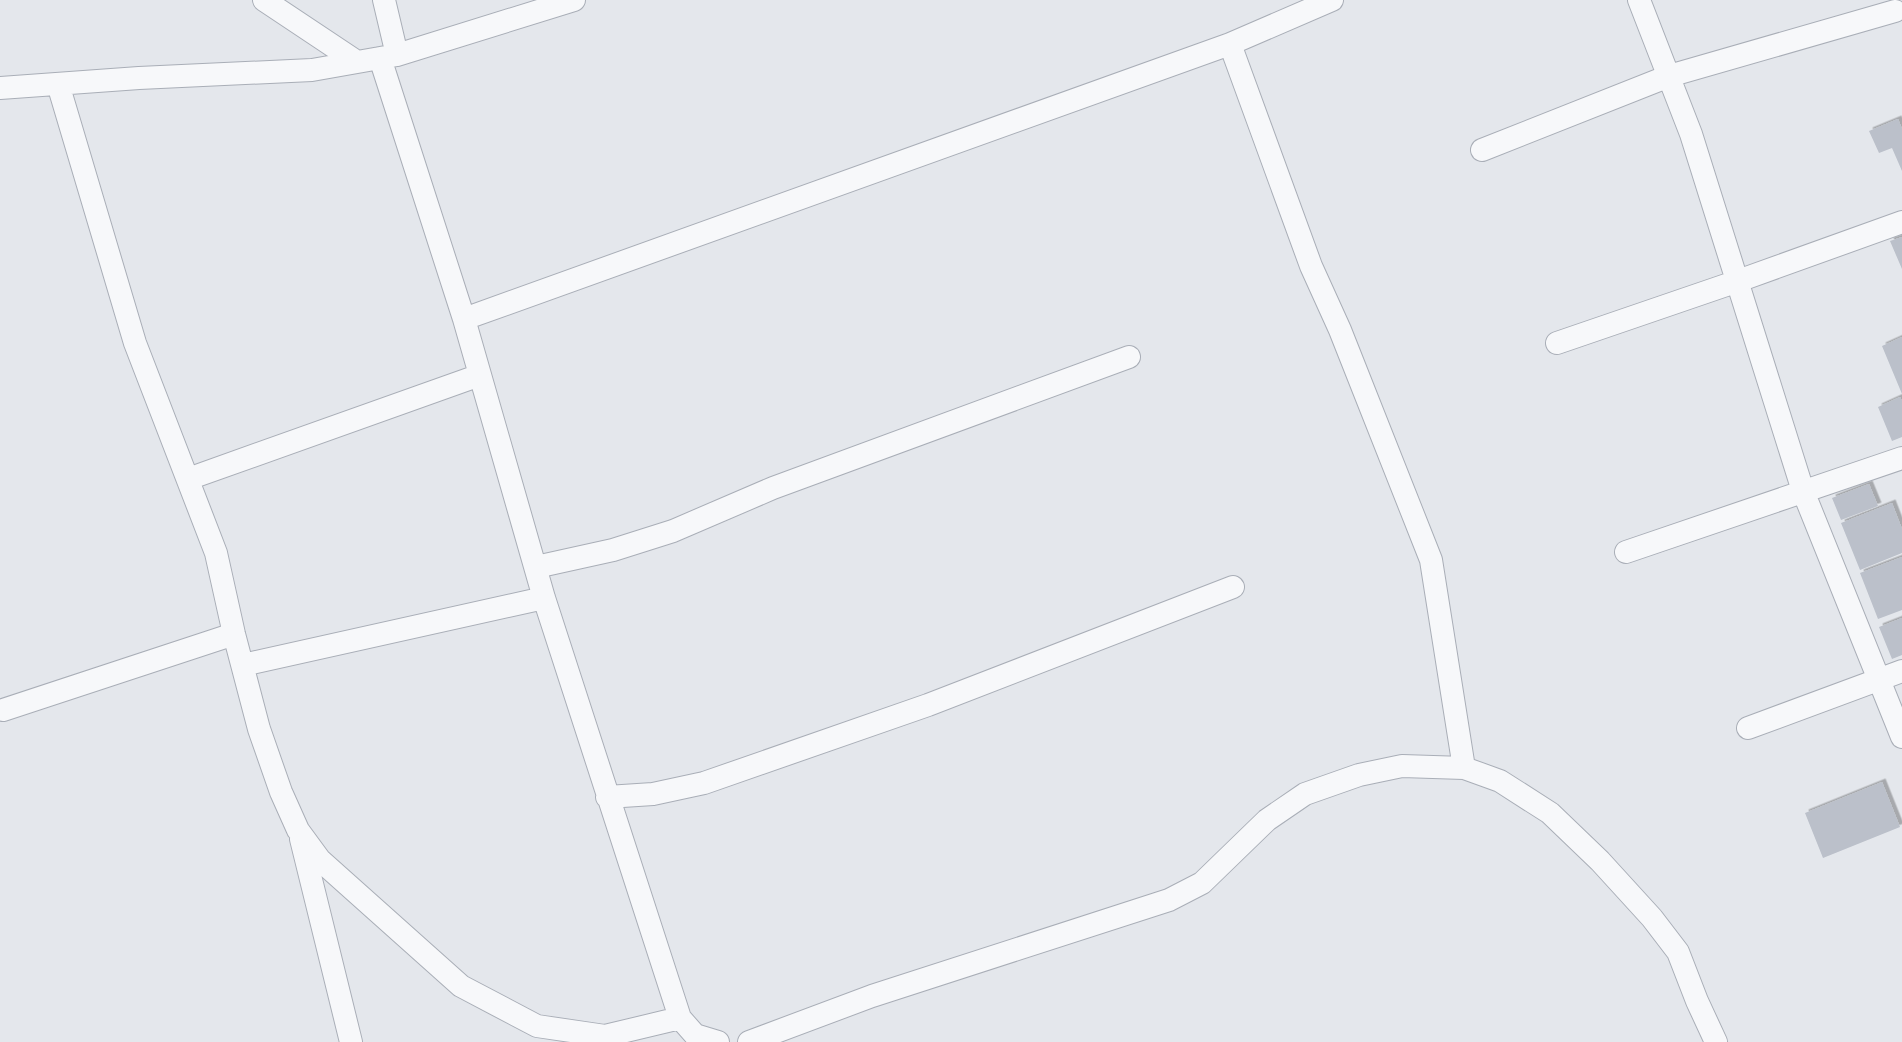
<svg xmlns="http://www.w3.org/2000/svg" width="1902" height="1042" viewBox="0 0 1902 1042" font-family="'Source Sans 3',sans-serif">
  <defs>
    <filter id="shadow"><feDropShadow dx="3.5" dy="-3.5" stdDeviation="0" flood-color="#0004"/></filter>
  </defs>
  <rect width="100%" height="100%" fill="#e4e7ec"/>
  <path fill="#bbc0ca" filter="url(#shadow)" d="M1898 119 1902 129V171L1892 148 1879 153 1869 131Z
    M1902 237V269L1890 241Z
    M1902 337V394L1882 346Z
    M1900 397 1902 401V437L1892 441 1878 407Z
    M1869 484 1878 506 1841 520 1832 498Z
    M1892 503 1902 529V553L1860 570 1841 523Z
    M1902 557V610L1878 619 1860 573Z
    M1902 618V655L1892 659 1879 627Z
    M1882 782 1900 827 1823 858 1805 813Z"/>
  <g fill="none" stroke-linecap="round" stroke-linejoin="round">
    <defs>
      <path id="minor" d="M264 0 357 62
        M384 0 397 55
        M1639 0 1691 134 1803 491 1902 737
        M1230 44 1311 266 1340 330 1431 560 1464 768
        M380 58 464 319 544 598 680 1018 695 1035 718 1042
        M58 84 135 343 216 553 234 634 259 729 281 792 298 830 320 860 461 986 537 1026 605 1036 680 1018
        M0 88 139 78 312 70 397 55 574 0
        M1482 150 1669 76 1895 11
        M464 319 1230 44 1332 0
        M1557 343 1738 281 1902 222
        M188 479 480 375
        M1626 552 1902 458
        M536 567 613 550 673 531 773 488 1129 357
        M243 665 544 598
        M3 710 234 634
        M1748 728 1902 671
        M607 797 653 794 704 783 928 705 1233 587
        M301 839 351 1042
        M749 1042 872 996 1169 900 1202 883 1267 820 1305 794 1359 775 1402 766 1464 768 1500 781 1550 813 1600 861 1652 918 1678 952 1697 1001 1716 1042"/>
    </defs>
    <use href="#minor" stroke="#a9aeb7" stroke-width="24"/>
    <use href="#minor" stroke="#f7f8fa" stroke-width="22"/>
  </g>
</svg>
